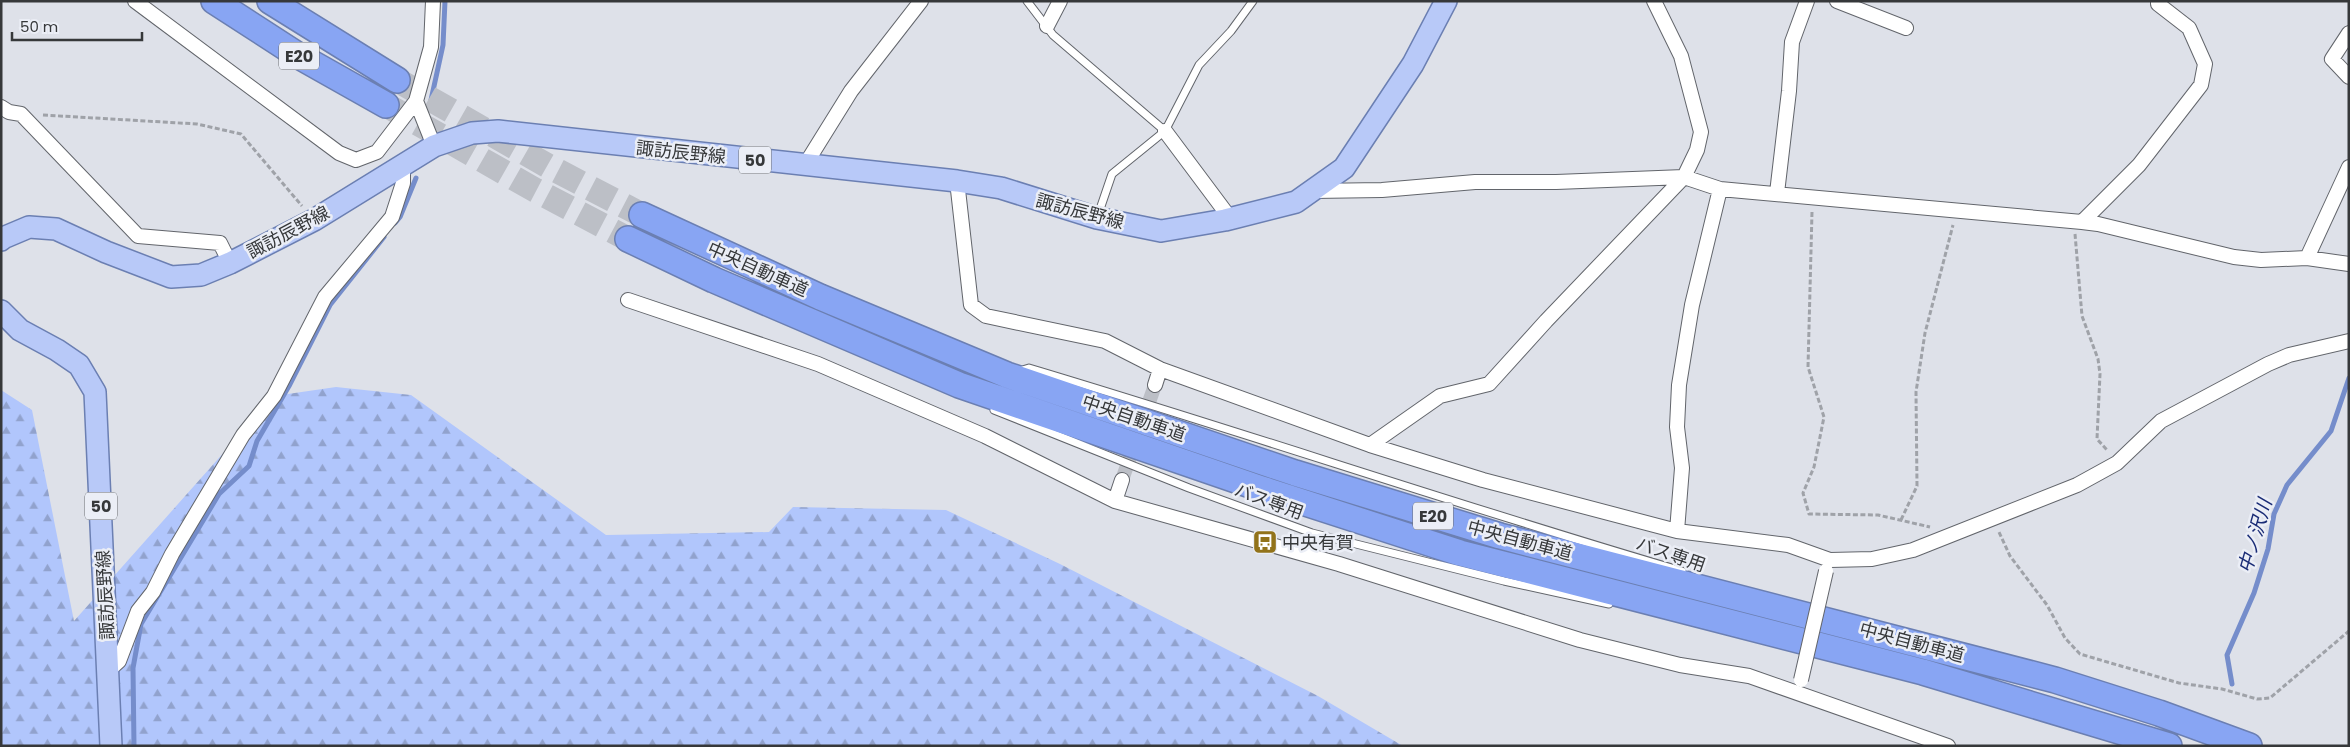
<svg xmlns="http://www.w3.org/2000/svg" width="2350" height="747" viewBox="0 0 2350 747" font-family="Poppins,'Noto Sans JP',sans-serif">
  <defs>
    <pattern id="forest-firs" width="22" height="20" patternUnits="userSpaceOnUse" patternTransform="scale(1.25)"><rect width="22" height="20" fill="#b1c6fc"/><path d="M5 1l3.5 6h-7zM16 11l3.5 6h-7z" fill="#91a2cd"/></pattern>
  </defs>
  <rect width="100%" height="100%" fill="#dee1e9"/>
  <path fill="url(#forest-firs)" d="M336 387 411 395 606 535 769 532 793 507 946 510 1060 564 1318 696 1403 746H1V390L32 410 74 621 274 396Z"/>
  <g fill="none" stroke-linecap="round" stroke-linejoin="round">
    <path stroke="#758dcb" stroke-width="5" d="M431 100 443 45 445 1
      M395 223 400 217 416 178
      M2232 684 2227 655 2254 593 2268 549 2274 514 2287 485 2331 431 2349 378
      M134 746 133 668 141 624 219 494 249 466 257 441 289 386 330 305 384 237"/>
    <path stroke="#bcbfc6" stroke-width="14" stroke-dasharray="14 7" stroke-linecap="butt" d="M1122 480 1155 385"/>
    <path stroke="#bcbfc6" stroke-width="25" stroke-dasharray="25 12" stroke-linecap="butt" d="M397 80 548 166 642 215
      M386 105 535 190 628 239"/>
    <defs>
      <path id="lane" d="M1027 1 1053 35 1165 131
        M1098 215 1112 174 1165 131 1199 65 1231 31 1253 1
        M1019 371 1029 368C1247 433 1463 507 1682 571
        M994 410 1189 488 1312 533 1504 581 1609 604"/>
      <path id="street" d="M135 1 339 153 356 160 377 152 416 101 431 47 433 1
        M1837 1 1906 28
        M1047 26 1060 1
        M2349 33 2332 59 2349 77
        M416 101 434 146
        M1 107 9 112 21 114 138 236 220 243 230 263
        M1165 131 1230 218
        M805 165 851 91 921 1
        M957 181 971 305 986 316 1105 341 1160 369 1370 445 1483 480 1677 531 1788 545 1830 560 1872 559 1913 550 2077 485 2117 463 2161 421 2268 364 2289 355 2349 341
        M1313 191 1382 190 1475 182H1556L1684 177 1720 189 2082 222 2098 224 2234 257 2261 260 2307 258 2349 264
        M1777 193 1789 91 1792 42 1807 1
        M2082 222 2139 165 2201 85 2205 64 2189 28 2158 4V1
        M2307 258 2349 167
        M628 300 818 364 985 436 1115 501
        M1155 385 1160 369
        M1370 445 1440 396 1489 384 1546 321 1684 177 1697 150 1701 132 1681 56 1654 1
        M1122 480 1115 501 1339 564 1580 640 1680 665 1749 676 1948 746
        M1677 531 1682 468 1677 427 1679 385 1692 305 1720 189
        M109 670 119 661 138 611 153 592 172 554 243 435 274 396 325 297 392 217 403 183V165"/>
      <path id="primary" d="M1 240 3 238 29 227 56 229 106 252 171 277 201 275 230 263 314 220 434 146 472 133 498 131 957 181 1001 188 1097 218 1161 231 1225 220 1296 202 1344 168 1413 64 1446 1
        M1 311 20 330 57 350 79 365 95 392 111 746"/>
      <path id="highway" d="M214 1 299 56 386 105
        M270 1 397 80
        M642 215 820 297 1007 375 1295 473 1500 536 2055 680 2159 713 2249 746
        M628 239 714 280 959 385 1259 488 1460 553 1923 672 2169 746"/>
    </defs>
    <use href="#lane" stroke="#62656b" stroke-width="9"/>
    <use href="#street" stroke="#62656b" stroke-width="16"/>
    <use href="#primary" stroke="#6b7fb2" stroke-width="24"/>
    <use href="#highway" stroke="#6b7fb2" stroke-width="28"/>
    <path stroke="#9fa2a8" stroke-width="3" stroke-dasharray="5 2.5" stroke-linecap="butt" d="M43 115 197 124 241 134 302 206
      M1812 212 1808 367 1824 417 1814 467 1803 493 1809 514 1878 515 1930 527
      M2075 234 2082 316 2098 359 2100 374 2097 439 2108 451
      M1901 520 1917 486 1916 392 1925 333 1953 225
      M1999 532 2010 556 2047 605 2065 638 2080 654 2179 683 2222 689 2257 699 2270 698 2349 631"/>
    <use href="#lane" stroke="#fff" stroke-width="7"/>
    <use href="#street" stroke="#fff" stroke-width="14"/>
    <use href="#primary" stroke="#b8c9f8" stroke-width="21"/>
    <use href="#highway" stroke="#88a5f3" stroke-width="25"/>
    <defs>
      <path id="street-bridge" d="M1801 680 1826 571"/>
    </defs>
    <use href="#street-bridge" stroke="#62656b" stroke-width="16" stroke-linecap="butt"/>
    <use href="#street-bridge" stroke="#fff" stroke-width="14"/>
  </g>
  <defs>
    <symbol id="bus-square" viewBox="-11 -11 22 22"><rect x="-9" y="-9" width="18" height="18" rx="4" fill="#92731a" stroke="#ebeef6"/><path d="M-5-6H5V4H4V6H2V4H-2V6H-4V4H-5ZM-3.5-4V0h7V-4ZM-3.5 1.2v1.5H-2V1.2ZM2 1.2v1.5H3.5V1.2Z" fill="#fff"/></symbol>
  </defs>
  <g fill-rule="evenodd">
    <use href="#bus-square" x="1251" y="528" width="28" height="28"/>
  </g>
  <g text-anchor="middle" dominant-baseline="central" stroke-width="5" stroke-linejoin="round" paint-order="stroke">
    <g fill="#ebeef6" stroke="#6c6f72" stroke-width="1">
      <rect x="279" y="42.5" width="40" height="27" rx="4"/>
      <rect x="739" y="146.5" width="32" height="27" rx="4"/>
      <rect x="85" y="492.5" width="32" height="27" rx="4"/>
      <rect x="1413" y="502.5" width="40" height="27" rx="4"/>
    </g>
    <g font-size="16" font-weight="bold" fill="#36383a">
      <text x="299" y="56">E20</text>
      <text x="755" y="160">50</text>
      <text x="101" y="506">50</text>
      <text x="1433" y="516">E20</text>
    </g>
    <g font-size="18" fill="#36383a" stroke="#ebeef6">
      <text transform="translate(681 152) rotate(6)">諏訪辰野線</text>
      <text transform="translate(1080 211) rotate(15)">諏訪辰野線</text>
      <text transform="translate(288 232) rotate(-28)">諏訪辰野線</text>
      <text transform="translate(758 269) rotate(24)">中央自動車道</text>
      <text transform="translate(1134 418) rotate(19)">中央自動車道</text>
      <text transform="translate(1269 501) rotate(20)">バス専用</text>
      <text transform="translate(1520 540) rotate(15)">中央自動車道</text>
      <text transform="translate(1671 554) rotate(19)">バス専用</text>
      <text transform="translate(105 595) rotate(-93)">諏訪辰野線</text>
      <text transform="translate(1912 642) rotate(15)">中央自動車道</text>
    </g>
    <g font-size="18" fill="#36383a" stroke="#ebeef6" text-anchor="start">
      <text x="1282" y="542">中央有賀</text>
    </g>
    <g font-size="19" font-style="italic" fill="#1a2c76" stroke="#ebeef6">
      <text transform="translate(2255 536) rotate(-74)">中ノ沢川</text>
    </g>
  </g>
  <rect width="2350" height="747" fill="none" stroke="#36383a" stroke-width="5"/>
  <path d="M12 32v8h130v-8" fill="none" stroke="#36383a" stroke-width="2.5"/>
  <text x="20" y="32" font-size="15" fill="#36383a" stroke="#ebeef6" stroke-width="4" paint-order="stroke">50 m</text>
</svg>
